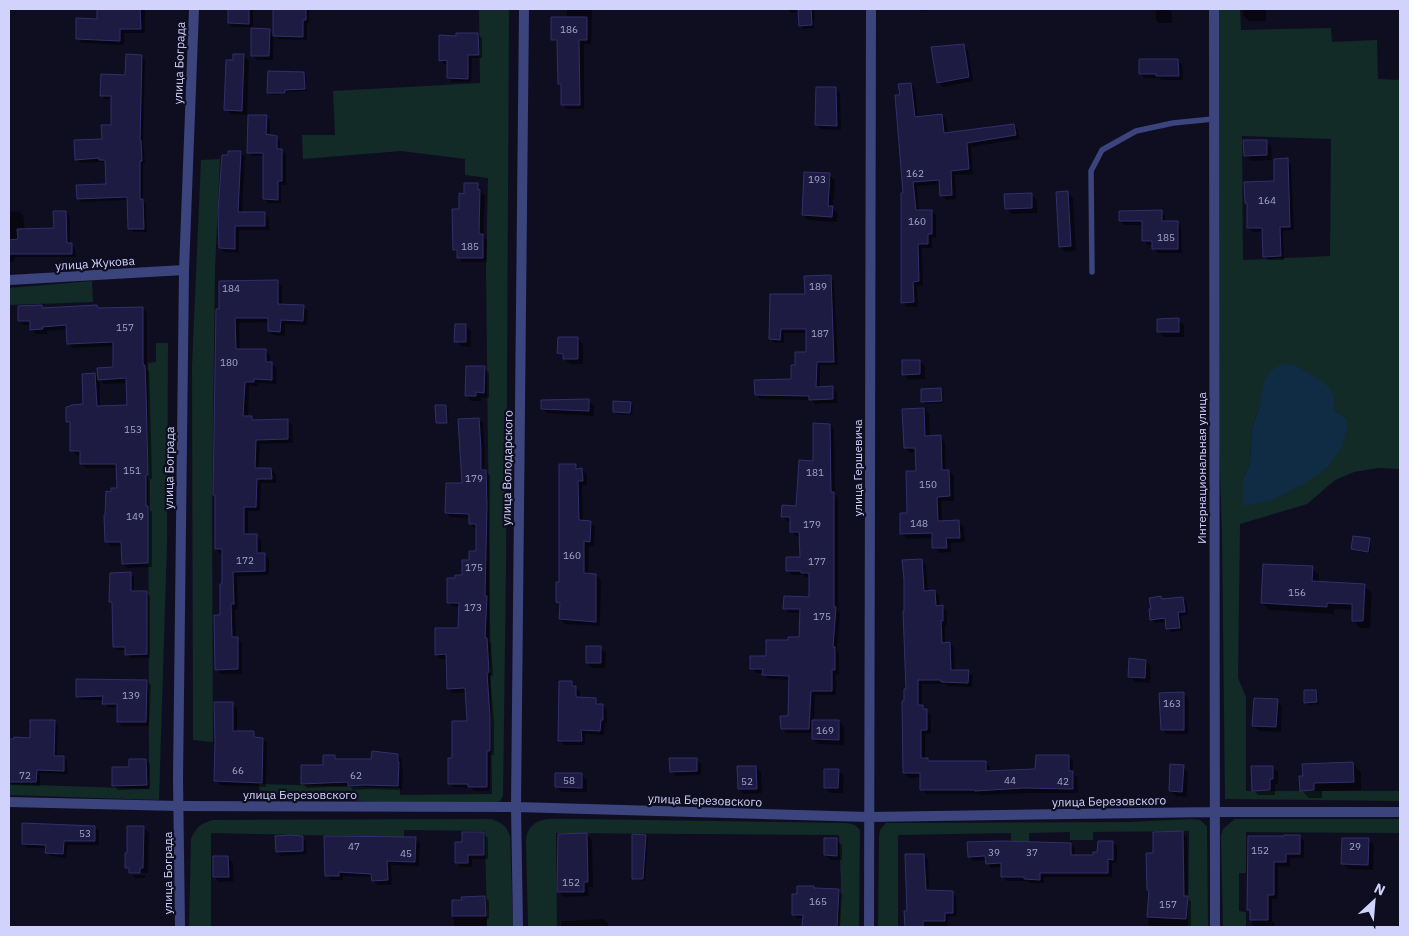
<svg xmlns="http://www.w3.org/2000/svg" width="1409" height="936" viewBox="0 0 1409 936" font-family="'IBM Plex Sans',sans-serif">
  <rect width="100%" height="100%" fill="#0f0e21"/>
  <path fill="#122b26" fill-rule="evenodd" d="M479 9H509L506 568 503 796 500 801 493 804 399 803 260 795 259 784 400 788V795L492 794 486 271 488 178 465 175V159L401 151 303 159 302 135H335L333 91 480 83Z
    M1214 9H1240L1241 30 1331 28 1332 42 1377 40 1378 79 1400 80V469L1378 468 1354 472 1335 480 1307 504 1240 524 1238 678 1246 697V791H1400V801L1225 799 1222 533 1215 321ZM1242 136 1331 139 1330 256 1243 260ZM1334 396 1335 411 1346 418 1244 506 1243 479 1250 464 1252 428 1259 408Z
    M220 159 215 270 212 507 213 742 193 740 192 366 201 160Z
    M92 281 93 302 9 305V288Z
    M156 343H168L167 542 159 800 9 795V784L149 789 148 363 156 362Z
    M491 819C502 823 506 825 510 836L513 927H487L485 831 404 830V837L211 833V927H189L191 839C196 827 201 823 213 820Z
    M580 819 847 823 855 825 860 830 859 927H839L841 882 839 835 556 833 557 927H528L526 842C527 812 558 820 580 819Z
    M1192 819 1200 820 1207 826 1208 927H1188L1189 831 1093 832V840H1070V832L1029 833V841H1011V833L898 835V927H878L879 836 880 830 886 823 1129 822Z
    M1235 819H1400V833L1246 832V873H1239V911L1246 912V927H1223L1221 836 1223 829Z"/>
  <path fill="#102c44" d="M1282 364 1295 365 1323 382 1329 388 1334 396 1335 411 1346 418 1348 426 1341 448 1329 466 1305 483 1272 500 1243 506V479L1250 464 1252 428 1259 408 1264 382 1270 371Z"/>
  <path fill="#0007" fill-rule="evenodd" d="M98 9H145V33H124V45L82 43 77 39 98 21Z
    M229 9H253V27H233L229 23Z
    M275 9H307L309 11V23H307V40L278 39 274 35 273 60H257L252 55 269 30 274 35Z
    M567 9H592L591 44H584V109H567L563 105 562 87 559 84 558 44 552 39 567 18Z
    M788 9H814V28L803 29 800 25V12L791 13Z
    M916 9H929V10L919 11Z
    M1244 9H1266V21H1249L1243 16Z
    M1156 10H1170L1172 13V23H1158L1156 20Z
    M478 34 482 38V58H472L471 82H452L448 78 449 64H444L440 60 457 38Z
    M963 45 968 50 973 81 943 87 938 82Z
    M234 55H244L249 60 247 115 231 114 226 109Z
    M142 56 145 59 143 144 145 164H143V200L146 204 147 232H133L129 229 128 200 82 202 78 199 107 186 106 163 103 162 80 163 76 159 103 140 112 126V99H105L102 96 126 77Z
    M1178 61 1182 65 1183 80H1162L1159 78H1145L1140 74Z
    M304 73 306 76V91L287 92V94L271 95 269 93Z
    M911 84 915 89 918 118 942 115 946 120 948 134 1014 125 1018 130 1020 139 971 147 973 174 955 175 956 199 946 200 941 195V184L917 186 919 211H932L936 215V238H932V248H922L923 286H917L918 307H907L903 302 904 194 901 96Z
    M836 88 840 93 841 130 821 129 816 125Z
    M266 116 270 120V136L276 137 280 141V150L286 154V185H281V203H268L264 199V156H252L248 152Z
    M1266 141 1271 146 1272 160 1251 161 1245 155Z
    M241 152 245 157 242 213H264L269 218V230H239V253L224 252 220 248 229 157Z
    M1287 160 1291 164 1294 230 1283 231 1284 260H1268L1264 256V231L1253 232 1249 228Z
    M829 175 835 180 833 208 838 213 837 222 808 220 803 215Z
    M477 184 482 189V193L485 195 483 236 487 240V262H462L454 250 460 210 466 195Z
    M1067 193 1073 198 1076 251 1065 252 1060 246Z
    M1031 194 1037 200V213L1012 214 1006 208Z
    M19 211 23 215 25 230 55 229 66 212 70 216V244L75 248 76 257H14V262H9V212Z
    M1161 212 1165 216V222H1177L1181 226 1182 253H1158L1153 248V245H1147L1143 240V225H1124L1120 220Z
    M830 277 834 281 838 365H820V388L832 387 837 392V403L815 404 811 400 760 399 756 395 792 381 796 367 807 353V333H784V343H775L771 339 806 296Z
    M277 281 282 286V306L303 307 308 311 307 325 285 324V336L273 335 269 331V322L239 323 240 351 265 350 270 355V363L277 368 276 384 258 383V386H249L248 417H251L255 421H288L292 425 293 443 260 444 259 469H271L276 474V483H261L260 511H248V535H256L261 540V554H264L269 559V575L237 576 238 609H235L236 639 242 643V674H220L216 669 224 585 223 554H220L216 549V496L214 495 217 310Z
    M97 306 100 309H143L147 313V369L149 371 150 396 152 479H150V510L152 512V567L127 568 123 563 122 546H111L106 541 112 493 118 489 117 468H86L81 464V455H76L72 450 71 426 67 422 85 405 95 374 99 378 114 368V346L73 348 68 343 67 329 47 331V334H36L31 329V325H24L19 321 41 307 43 309ZM100 380 103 384 127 383 128 407 100 408Z
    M1178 319 1184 325V337H1164L1159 332Z
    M466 325 471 331V347L461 346 456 341Z
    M578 339 583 344V364H570L559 353Z
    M919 361 925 366V379L909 380 903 374Z
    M484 368 489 373V398L481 397V401H471L466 395Z
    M941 389 943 391 944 403 925 404 923 402Z
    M588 400 594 406V416L547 413 542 408Z
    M630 403 633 406 632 415 616 414 614 412Z
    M446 406 448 408 449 422H437V423Z
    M924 409 929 414 930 437H940L945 442 946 471H949L954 476V501H941L942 522H959L964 527 965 542 951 543V552L939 553 934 548 933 538 907 539 902 534 909 514 917 472 916 452 910 453 905 448Z
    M478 419 483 423 485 454 484 471 490 475 489 641 491 643 493 676H490L494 721V755H490V791H474L471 788 453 787 449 783 453 759 469 722 466 692 452 693 448 688 447 659H440L436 655V629H460V607L452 606 448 602 463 576 470 561 477 552V528H474L470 523V518L450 517 446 513 463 484Z
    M830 425 834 429 835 495 838 498V611L840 612 837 651 839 653V674H836V695H815L814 721H839L844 727V745L818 744 813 739V733H786L782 729 789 717 790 680 768 679 764 673H756L752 668 767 657 800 638 801 613H789L784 608 810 598V577H806L804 575H792L787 570 801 558V536H796L791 531 792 521H787L783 517 798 507 814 462Z
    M576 465 587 474V485H582L583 522H590L595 527 594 546H589L588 575H596L601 580 600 626 565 624 560 619 561 606 557 602Z
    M1369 539 1371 542 1370 553 1355 551 1353 549Z
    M921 560 926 565 928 592 935 591 939 596 940 607H942L947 611V625H945V644H950L954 648 955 671 968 672 973 676 972 687 947 686 945 684H922V706L931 715V734H925V759H928L930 762H985L990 767V772L1036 771 1068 756 1073 761V773L1077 777 1078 793H1030L981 795 979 794H926L922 789 921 777 909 778 904 773 905 702Z
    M1312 568 1319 575V582L1364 586 1372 593 1370 628H1360L1353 620V610L1334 609V614L1269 610 1262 603Z
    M112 574H130L134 577V592H146L150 596V658H130L127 654 126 650H117L114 646V605L110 602Z
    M1161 597 1163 600 1183 598 1187 602 1188 615 1181 616 1183 631 1171 632 1167 628 1166 622 1155 623 1151 619Z
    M600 648 606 653 605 668H592L587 662Z
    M1146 661 1151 666 1150 683 1135 682 1130 676Z
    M147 681 151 685 149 726H122L118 722V708L108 707 104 703V700H81L77 696Z
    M572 682 580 692V698L595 699 600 705H603L607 710V724L605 723 604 735 585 734V745H564L560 740Z
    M1316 691 1318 694 1319 704 1308 705 1305 702Z
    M1183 694 1188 698V734H1167L1162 730Z
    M1277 701 1282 706 1281 732 1259 731 1253 725Z
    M232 704 237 708V732H253L258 739H263L267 743 266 787 220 785 215 780Z
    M54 722 58 725 57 757H64L67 761 68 774 40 773V786L9 785V740L31 739Z
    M398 755 402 760V766L403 767 402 790 370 789 353 790 350 786 307 788 302 783 334 757 338 760H373Z
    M696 759 701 764V775L675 776 671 771Z
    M146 760 150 764V789L118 790 114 786 130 768Z
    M1352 763 1361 772V790L1322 791V798H1309L1301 790 1304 777Z
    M1183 766 1188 772 1187 797 1176 796 1170 791Z
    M756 767 761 772 762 793 744 794 739 789Z
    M1273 767 1278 772V784H1275V795H1258L1253 790Z
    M838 770 844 776 843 793H831L825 788Z
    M581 775 587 780V792H562L556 787Z
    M95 827 99 831V845H68L66 858 51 856 46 852 47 848H27L23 844Z
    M144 827 149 833 148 873 131 872 133 875H145V878H135L126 867 128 854Z
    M483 833 488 838V859H472V867H461L456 863 463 843Z
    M1183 833 1187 837 1188 898 1191 902V927H1148L1150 892 1148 890 1154 854Z
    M587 835 592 840 593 887H588L589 896 564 897 559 892Z
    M645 836 648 838 645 881 636 880 633 878Z
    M1300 836 1304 841V858H1290V867L1278 866V899H1272V921L1275 924V927H1252L1251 912 1248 909 1249 837Z
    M303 837 306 841 307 854 281 856 277 852Z
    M416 838 420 843 419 866 391 865 392 885H378L373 881V877L343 876V880H331L326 875Z
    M836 839 842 845V860H831L825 855Z
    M1368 840 1374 845 1373 870 1348 869 1342 863Z
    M1113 842 1117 846V863H1112V877H1044V883H1030L1028 881H1007L1003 877 1002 867 991 868 987 863V860L973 861 969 856 1071 844 1075 849V857L1094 856Z
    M924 855 928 859 929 891 952 892 956 896 957 916 948 917V927H906V912H908Z
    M228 858 233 863 234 881 219 882 214 876Z
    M813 887 816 890H838L842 894 840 927H804V918H797L793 914Z
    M485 897 489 901V919H487V927H454L453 901Z
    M603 919 608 923V927H561V921Z"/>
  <path fill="#1d1b41" stroke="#312f6c" d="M97 9H140L141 29H120V41L76 39V18L97 19Z
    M228 9H249V24L228 23Z
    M273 9H306V20H303V37L273 36Z
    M811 9 812 25 799 26 798 10Z
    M551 17H587V40H579L580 105H561V84H558L557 40H551Z
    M251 28 270 29 269 56H251Z
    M456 33H478L479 55H468V79L447 78V60L439 61V35L456 36Z
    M964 44 969 77 937 83 931 47Z
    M126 54 142 55 140 140H141L142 161H140V199H143L144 229H128L127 197 77 199 76 185 106 184 105 160H99V158L75 160 74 140 102 139 101 125H111V96H100L101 74 125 75Z
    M233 54H244L242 111 224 110 226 60H233Z
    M1139 59H1178L1179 76H1156V74H1139Z
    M268 71 304 72 305 89 285 90V93H267Z
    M911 83 915 117 942 114 944 133 1014 124 1016 135 967 143 969 169 951 171 952 195 940 196 939 180 913 182 916 210H932V234H928V244H918L919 281 913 282 914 302 901 303V193H903L895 95H900L898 84Z
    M816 87H836L837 126 815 125Z
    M248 115H267L266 134 277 136V149H282V181H278V200L263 199V153H247Z
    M1243 140H1267V155L1244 156Z
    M228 151H241L238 212H265V226H235V249L219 248 218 212 222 155H228Z
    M1288 158 1290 227H1280L1281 256 1263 257 1262 228H1247V203H1245L1244 182 1274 181V159Z
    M804 172 830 173 828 206H833L832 217 802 215Z
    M464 183H478V190L480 189 479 234H483V258H457V250H453L452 209H459V193L464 194Z
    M1068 191 1071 246 1059 247 1056 192Z
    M1032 193V208L1005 209 1004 194Z
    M1162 210V221H1178V249H1152V241H1142V221H1119V211Z
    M53 211H66L67 243H72V254H9V240L18 239 17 229 54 228Z
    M831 275 834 362H817L816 387 833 386V399L809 400V396L755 395 754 380 791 379V365H795V352H806V329H781L780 340 769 339 770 294H805L804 276Z
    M278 280V304L304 305 303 321 281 320 280 332 268 331V318H235L236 349H266V362H272V380L254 379V382H245L243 416H252V420L288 419V439L256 440 255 468H271L272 479H257L256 507H244V534H257V553H265V571L233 572 234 604H231L232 637H238V669L215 670 214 615H220V584H222V549H215V495H213L216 309H219V281Z
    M42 305V308L97 305 98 308 143 307V365H145L146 391 148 475H146V506H148V563L122 564 121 542H105L104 515H105L106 491 111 492V488H117L116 464H80V451H70V422H66V407L71 406V405L83 404 82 374 95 373 97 406 127 405 126 378 98 380 97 368 113 367V342L67 344 66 325 42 327 43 329 30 330V321H18V306Z
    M1179 318V332H1157V319Z
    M455 324H466V342H454Z
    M558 337H578V359H563V354L557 353Z
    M902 360H920V374L902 375Z
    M466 366H485L484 393 476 392V396H465Z
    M941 388 942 401 921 402V389Z
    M589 399V411L541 409V400Z
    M613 401 631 402 630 413 613 412Z
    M435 405H446L447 423H436Z
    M924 408 925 436 941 435 942 470H949L950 496 937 497 938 521 959 520 960 538H946L947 548H932V533L900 534V513H907L906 471H916L915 448H904L902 409Z
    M479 418 481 449V470H486L487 506 485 596H487L485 638H487L489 672 487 673 490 716V751H487V787H468V784H448V758H452V721H467L465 688 447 689 446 654 435 655V628H458L459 603H447V578H455V575H462V560H469V551H476V524H469V514L445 513 446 483H462L458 419Z
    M813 423 830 424 831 492H834V607H836L833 647H835V670H832V691H811L809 729H781L780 716H788L789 676 762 675 763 669H750V656H766V640H788V637H799L800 609H783L784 596 809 597V573H801V571H786V557H800L799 532H790V517H781L782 505 796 506 799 460 813 461Z
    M559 464H576V469L582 468 583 481H578L579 520 591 521 590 542 584 541V573L596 574V622L559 619 560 603 556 602V582H559Z
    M1353 536 1370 538 1368 552 1351 549Z
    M922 559 924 591 935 590 936 606 943 605V621H941L942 643 950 642 951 670H969L968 683 941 682V680H918V705H923V709H927V730H921V758H928V761H986V771L1035 769 1036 755H1069V771H1073V789L1024 788 975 791V790H920V773H903L902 701H904V689H906L903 611H904V579L902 560Z
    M1263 564 1313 566 1312 581 1365 584 1363 621H1352V604L1327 603V607L1261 603Z
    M131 572V591H147V654L125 655V647H113L112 602H109L110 573Z
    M1161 596 1162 599 1183 597 1185 612H1178L1180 628 1166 629 1165 618 1150 620 1149 609H1151L1149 598Z
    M586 646H601V663H586Z
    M1129 658 1146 660 1145 678 1128 677Z
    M76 679 147 680 146 722H117V704H102L103 696 76 697Z
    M559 681H572V686H576V697L596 698V704H603V720H601L600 731 581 730 582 741H558Z
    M1304 690H1316L1317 702 1304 703Z
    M1184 692V730H1161L1159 693Z
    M1254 698 1278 699 1276 727 1252 726Z
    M214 702H233V731H254V737L263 738 262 783 214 781 215 741Z
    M30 720H55L54 756H64V771L37 770 36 782H9V739H14V737L30 738Z
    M812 720H839V740L812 739Z
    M372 751 398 754V761L399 762 398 786 365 785 348 786V782L301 784V765H323V755H335V759H371Z
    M669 758H697V771L670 772Z
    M129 759H146L147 785 112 786V767H129Z
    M1353 762 1354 782 1314 783V790L1300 791 1299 776H1303L1302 764Z
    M1170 764 1184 765 1182 792 1169 791Z
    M737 766H756L757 789H738Z
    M1251 766H1273V779H1270V790L1252 791Z
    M824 769H839L838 788H824Z
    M555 773H582V788L555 787Z
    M22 823 95 826V841H64L63 854 45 853 46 845 22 844Z
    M127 826H144L143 868H140V873H129V868H125V853H127Z
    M1183 831 1184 896H1188L1186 919 1147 917 1149 890H1147L1146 853H1153V832Z
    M462 832H484V855H468V863H455V842H462Z
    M587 833 588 882H584V892H557L558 834Z
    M632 834 646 835 643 879H632Z
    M290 835 303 836V851L276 852 275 836Z
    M1284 835H1300V854H1286V862H1274V895H1268V920H1250V910H1247L1248 836H1284Z
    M324 836 416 837 415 862 387 861 388 880 372 881 371 874 339 872V876H325Z
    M824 838H837V856L824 855Z
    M1342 838H1369L1368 865 1341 864Z
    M1002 841 1071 843V855H1093V852H1097L1098 841H1113V860L1108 859V873H1040V880L1024 879V877H1001V863L986 864 985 856 968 857 967 842Z
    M905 854H924L926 890 953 891V913H945V921H923V927H905L904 911H907Z
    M213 856H228L229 877H213Z
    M797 886H814V888L839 889 837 927H802L803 915H792V894H797Z
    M485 896 486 916H452V900H462L461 897Z"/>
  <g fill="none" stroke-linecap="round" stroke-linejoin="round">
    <path stroke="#3c447e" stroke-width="5.5" d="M1092 272 1091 171 1102 150 1136 131 1173 123 1213 119"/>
    <path stroke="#3c447e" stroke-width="10" d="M1214 9 1215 927
      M9 280 184 270
      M9 802 179 806 516 807 869 817 1214 812H1400
      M518 927 516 807 524 9
      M869 927 871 9"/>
    <path stroke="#3c447e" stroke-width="10" d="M180 927 178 779 184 270 194 9"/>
  </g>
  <g text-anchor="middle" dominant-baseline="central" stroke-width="4.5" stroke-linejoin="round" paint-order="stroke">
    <g font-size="10" fill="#a4a5ce">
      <text x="569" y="29">186</text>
      <text x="915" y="173">162</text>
      <text x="817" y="179">193</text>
      <text x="1267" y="200">164</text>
      <text x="917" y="221">160</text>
      <text x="1166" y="237">185</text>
      <text x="470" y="246">185</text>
      <text x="818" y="286">189</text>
      <text x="231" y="288">184</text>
      <text x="125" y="327">157</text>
      <text x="820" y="333">187</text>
      <text x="229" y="362">180</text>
      <text x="133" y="429">153</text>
      <text x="132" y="470">151</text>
      <text x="815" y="472">181</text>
      <text x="474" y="478">179</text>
      <text x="928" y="484">150</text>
      <text x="135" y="516">149</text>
      <text x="919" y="523">148</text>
      <text x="812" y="524">179</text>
      <text x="572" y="555">160</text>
      <text x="245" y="560">172</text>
      <text x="817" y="561">177</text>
      <text x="474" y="567">175</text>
      <text x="1297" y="592">156</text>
      <text x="473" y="607">173</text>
      <text x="822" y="616">175</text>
      <text x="131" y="695">139</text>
      <text x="1172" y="703">163</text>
      <text x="825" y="730">169</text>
      <text x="238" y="770">66</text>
      <text x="25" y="775">72</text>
      <text x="356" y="775">62</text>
      <text x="569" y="780">58</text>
      <text x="1010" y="780">44</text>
      <text x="747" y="781">52</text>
      <text x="1063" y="781">42</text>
      <text x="85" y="833">53</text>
      <text x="354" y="846">47</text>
      <text x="1355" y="846">29</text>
      <text x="1260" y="850">152</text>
      <text x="994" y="852">39</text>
      <text x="1032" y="852">37</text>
      <text x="406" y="853">45</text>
      <text x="571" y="882">152</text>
      <text x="818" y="901">165</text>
      <text x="1168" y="904">157</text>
    </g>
    <g font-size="12" fill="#d1d3fd" stroke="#0f0e21">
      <text transform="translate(179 63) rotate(-88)">улица Бограда</text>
      <text transform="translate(95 263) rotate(-4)">улица Жукова</text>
      <text transform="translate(169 468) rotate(-89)">улица Бограда</text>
      <text transform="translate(507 468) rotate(-89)">улица Володарского</text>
      <text transform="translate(857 468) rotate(-90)">улица Гершевича</text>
      <text transform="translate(1201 468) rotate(-90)">Интернациональная улица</text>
      <text x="300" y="794">улица Березовского</text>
      <text transform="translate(705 800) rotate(2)">улица Березовского</text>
      <text transform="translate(1109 801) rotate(-1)">улица Березовского</text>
      <text transform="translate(167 873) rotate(-90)">улица Бограда</text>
    </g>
  </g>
  <rect width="1409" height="936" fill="none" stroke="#d1d3fd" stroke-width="20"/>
  <g transform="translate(1374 901) rotate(26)" stroke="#0f0e21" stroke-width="4" paint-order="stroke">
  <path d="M0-4L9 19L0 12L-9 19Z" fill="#d1d3fd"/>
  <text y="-8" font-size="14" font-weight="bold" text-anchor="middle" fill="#d1d3fd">N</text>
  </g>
</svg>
